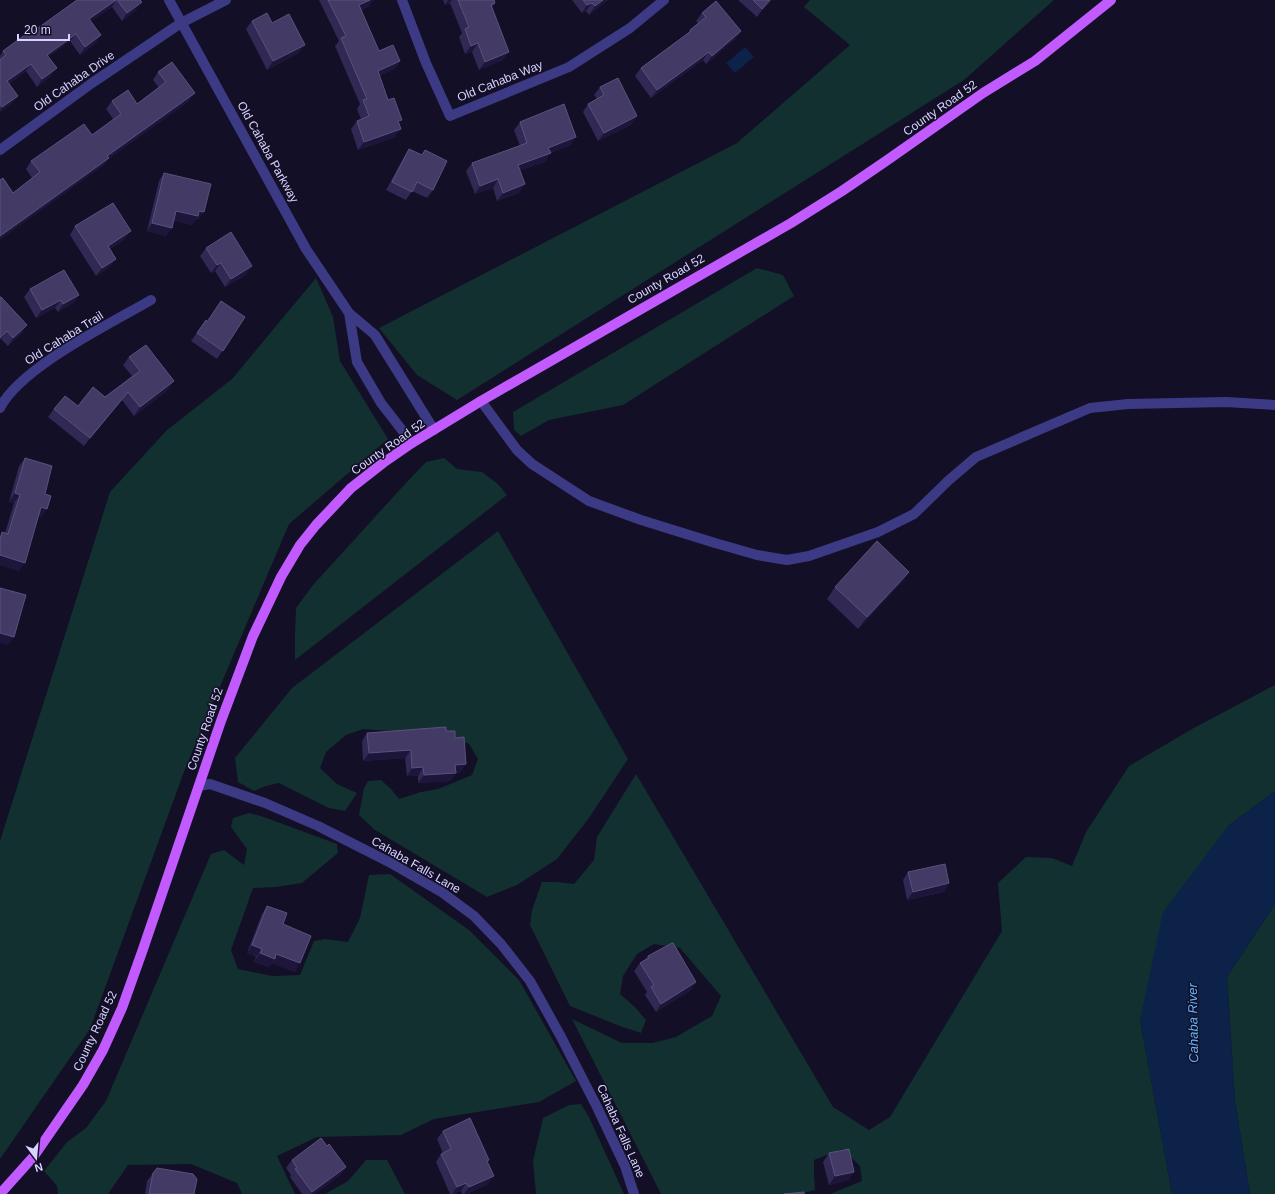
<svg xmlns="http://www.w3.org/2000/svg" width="1275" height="1194" viewBox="0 0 1275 1194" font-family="Helvetica,sans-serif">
  <rect width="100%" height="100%" fill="#130f26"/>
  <path fill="#12302f" d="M810 0H1054L964 80 457 400 417 375 379 328 737 143 850 45 804 7Z
    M757 268 783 275 794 296 623 405 549 420 521 436 514 430 513 412Z
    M316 278 333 317 340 361 388 439 289 524 185 769 90 1029 0 1159V841L110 492 167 430 232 379Z
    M444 458 457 469 482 472 498 484 507 495 295 660V634L296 608 313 585 405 484 426 462Z
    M498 531 628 759 589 818 557 859 517 885 487 897 375 830 359 815 364 788 368 781 381 780 391 789 399 799 421 792 438 789 472 775 478 759 469 744 446 735 363 729 346 735 326 752 320 768 337 784 357 793 345 811 329 808 279 783 266 786 254 791 238 782 235 758 292 688Z
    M1275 685V791L1228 826 1140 1020 1172 1194H830L862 1181 860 1166 842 1149 814 1160V1175L815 1190 800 1194H661L572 1019 622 1043H652L676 1037 712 1016 721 996 680 948 654 944 637 954 623 976 620 994 635 1007 646 1020 641 1033 620 1026 570 1006 530 925 532 910 542 882H556L574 884 594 860 597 837 636 774 833 1107 869 1130 890 1117 1002 931 998 883 1026 857 1052 858 1072 866 1086 832 1129 766 1192 729Z
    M249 813 261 816 337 844 338 853 302 883 276 887 253 888 231 950 238 969 272 976 300 975 314 941 325 939 348 942 360 918 369 875 390 874 469 930 519 980 576 1081 539 1102 434 1119 401 1135 317 1137 277 1156 295 1194H242L237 1183 191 1164 128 1165 108 1194H58L57 1186 44 1171 67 1142 86 1128 106 1101 211 854 224 850 244 865 247 849 231 827 233 818Z
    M1275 904V1194H1250L1235 1101 1227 977Z
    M581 1104 589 1117 624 1194H536L533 1161 543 1118 569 1105Z
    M366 1160H387L405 1194H325L348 1181Z"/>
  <path fill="#0c2248" d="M745 47 754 57 735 73 726 63Z
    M1275 791V904L1227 977 1235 1101 1250 1194H1172L1140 1020 1163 912 1228 826Z"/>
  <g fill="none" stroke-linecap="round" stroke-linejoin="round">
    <path stroke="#3d3a85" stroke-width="10" d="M169 0 306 249 349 313
      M402 0 426 63 450 116 569 67 630 28 664 0
      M0 150 92 83 181 23 226 0
      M481 401 517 450 532 464 589 501 641 520 715 543 757 555 787 560 809 556 878 532 914 514 949 480 976 457 1090 408 1128 404 1226 402 1275 405
      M0 408C21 367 110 324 151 300
      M412 443 381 403 357 362 349 313 375 335 434 430
      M199 786 210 784 265 803 318 826 389 862 443 893 474 916 501 944 530 981 560 1035 597 1107 625 1166 634 1194"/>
    <path stroke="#c25bff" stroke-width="10" d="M0 1194 34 1156 83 1085 103 1050 122 1008 142 952 221 721 253 636 281 577 300 545 316 525 351 488 383 463 412 443 481 401 791 223 842 191 886 161 983 93 1035 61 1111 0"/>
  </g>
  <path fill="#312854" d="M77 0H140L136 10 122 21 112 7 91 21 96 43 80 55 70 41 48 57 51 76 37 87 26 71 9 84 12 103 0 112V56L3 51 31 33Z
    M319 0H373L369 6 361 10 379 51 400 61 394 69 379 76 388 100 399 124 395 137 358 150 351 129 357 121 361 119 357 109 360 104 335 46 339 41Z
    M443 0H494L495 3 492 7 503 60 479 70 472 52 465 54 459 37 462 33 450 3 445 5Z
    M572 0H608L589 15 586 11 582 13Z
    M738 0H772L757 17Z
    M702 13 741 31 735 39 706 64 703 60 651 98 635 76 641 68 688 33 690 30 698 23 696 21Z
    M252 21 272 23 299 53 267 70 246 29Z
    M158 72 189 101 108 159 103 166 13 193 32 178 26 169 31 161 92 135 113 119 106 109 112 101 137 104 159 88 153 80Z
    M600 87 632 124 598 141 583 112 588 104 597 99 594 95Z
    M520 122 571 145 550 153 545 162 520 170 519 193 497 201 493 188 475 194 466 171 472 163 520 146 514 130Z
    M409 149 422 155 425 150 433 190 427 198 412 191 406 200 386 190 404 157Z
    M164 173 198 220 196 219 192 225 173 220 166 236 147 231 159 181Z
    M75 226 125 239 110 249V267L96 276 70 235Z
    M206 248 246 275 225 287 215 271 211 273 200 256Z
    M30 289 79 295 73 303 58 312 55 308 36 318 24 297Z
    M0 297 22 333 8 346 1 339Z
    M245 317 217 359 191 341 206 320 207 322Z
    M129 357 169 389 134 416 122 400 84 446 48 417 54 409 78 406 105 397 132 376 123 365Z
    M25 458 45 494 41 517 38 516 19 571 0 565V536L2 532 5 533 14 503 9 502 19 466Z
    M909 572 900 584 858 629 827 599 835 587Z
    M446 731 455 738 466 764 460 772 456 773 450 781 418 783V776H407L405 758 363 761 362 741 367 733Z
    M908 872 949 883 944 892 907 900 903 880Z
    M267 906 283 924 295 972 272 963 269 967 254 962 256 957 247 953 262 914Z
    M648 956 691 990 656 1012 645 995 647 992 634 971 640 963 645 959Z
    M443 1131 488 1184 467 1194H462L461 1191 454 1194H450L436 1162 441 1154 443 1153 437 1139Z
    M327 1146 346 1167 340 1175 315 1194H302L290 1177 291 1175 286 1168 292 1160Z
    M829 1153 849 1180 829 1185 823 1162Z
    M153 1173 194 1194H145L147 1181Z"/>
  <path fill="#1d163a" d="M116 0 112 7 84 26 89 19Z
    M370 0H373L369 6 354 13 359 5Z
    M448 0H452L450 3 445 5Z
    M603 0H608L589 15 595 6Z
    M770 0H772L757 17 762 9Z
    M142 2 136 10 122 21 127 13Z
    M592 3 586 11 582 13 587 5Z
    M741 31 735 39 706 64 712 56Z
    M76 34 70 41 41 62 47 55Z
    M101 35 96 43 80 55 85 47Z
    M478 43 472 52 465 54 471 46Z
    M305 45 299 53 267 70 273 61Z
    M509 52 503 60 479 70 485 62Z
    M709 52 703 60 651 98 657 90Z
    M400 61 394 69 372 79 378 71Z
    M31 64 26 71 2 89 7 81Z
    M57 68 51 76 37 87 42 79Z
    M195 93 189 101 108 159 103 166 0 240V236L107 156Z
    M18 96 12 103 0 112V110L2 107Z
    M637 116 632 124 598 141 604 133Z
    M401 129 395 137 358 150 364 142Z
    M576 137 571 145 543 156 548 148Z
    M551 153 545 162 512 173 518 165Z
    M498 179 493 188 475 194 480 186Z
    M525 184 519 193 497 201 503 193Z
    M176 211H199L204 212 198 220 196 219 192 225 170 219Z
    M152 223 172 228 166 236 147 231Z
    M131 231 125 239 102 254 108 246Z
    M116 259 110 267 96 276 102 268Z
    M221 263 215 271 211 273 217 265Z
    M252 266 246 275 225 287 231 279Z
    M79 295 73 303 58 312 63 304Z
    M61 300 55 308 36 318 42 310Z
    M27 325 22 333 8 346 13 338Z
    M7 331 1 339 0 341V338Z
    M174 381 169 389 134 416 140 407Z
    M128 392 122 400 84 446 90 438Z
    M15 493 20 495 14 503 9 502Z
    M41 507 47 509 41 517 35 515Z
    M0 555 25 563 19 571 0 565Z
    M909 572 900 584 858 629 867 617Z
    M0 633 14 637 8 645 0 643Z
    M411 750 405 758 363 761 369 753Z
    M466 764 460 772 450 773 455 765Z
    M423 767 418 776H407L412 768Z
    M456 773 450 781 418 783 424 775Z
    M949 883 944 892 907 900 913 892Z
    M252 945 262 949 256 957 247 953Z
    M260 953 276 954 300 963 295 972 272 963 269 967 254 962Z
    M696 982 691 990 656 1012 661 1004Z
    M346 1167 340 1175 315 1194H311L312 1192Z
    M854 1172 849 1180 829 1185 835 1176Z
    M494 1176 488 1184 467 1194H464L469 1187Z
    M466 1183 461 1191 454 1194H452L457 1187Z"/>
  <path fill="#433a66" stroke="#5a527e" d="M77 0H116L89 19 101 35 85 47 76 34 47 55 57 68 42 79 31 64 7 81 18 96 2 107 0 104V60L6 55 3 51 30 31 31 33Z
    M117 0H140L142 2 127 13Z
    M328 0H370L359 5 379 51 393 45 400 61 378 71 388 100 394 98 402 120 398 121 401 129 364 142 357 121 369 116 363 100 367 99 341 38 346 36Z
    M458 0H494L495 3 491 5 509 52 485 62 478 43 471 46 465 29 469 27Z
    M583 0H603L595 6 592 3 587 5Z
    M753 0H770L762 9Z
    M716 1 741 31 712 56 709 52 657 90 641 68 691 31 690 30 706 17 702 13Z
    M267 13 272 23 289 14 305 45 273 61 252 21Z
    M172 62 195 93 107 156 109 158 0 236V180L3 178 13 193 40 172 31 161 84 124 92 135 121 114 112 101 128 90 137 104 166 82 158 72Z
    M618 78 637 116 604 133 588 104 604 95 600 87Z
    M564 104 576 137 548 148 551 153 518 165 525 184 503 193 498 179 480 186 472 163 527 143 520 122Z
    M409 149 422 155 425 150 447 161 433 190 417 182 412 192 392 182Z
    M164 173 211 184 204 212 199 211 198 216 176 211 172 228 152 223Z
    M113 203 131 231 108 246 116 259 102 268 75 226Z
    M231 232 252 266 231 279 221 263 217 265 206 248Z
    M64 270 79 295 63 304 61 300 42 310 30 289Z
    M0 297H1L27 325 13 338 7 331 0 338Z
    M221 301 245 317 223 351 197 333 206 320 207 322Z
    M146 345 174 381 140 407 128 392 90 438 54 409 65 396 78 406 93 387 105 397 140 371 129 357Z
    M25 458 52 466 45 494 51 496 47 509 41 507 25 563 0 555V540L2 532 8 534 20 495 15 493Z
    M877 541 909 572 867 617 835 587Z
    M0 588 26 595 14 637 0 633Z
    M446 727V731H455V738L464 737 466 764 455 765 456 773 424 775 423 767 412 768 411 750 369 753 367 733Z
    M945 864 949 883 913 892 908 872Z
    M267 906 287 913 283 924 311 936 300 963 276 954 275 959 260 953 262 949 252 945Z
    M672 943H673L696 982 661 1004 651 987 654 985 640 963 649 958 648 956Z
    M470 1118 489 1160 487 1161 494 1176 469 1187 466 1183 457 1187 441 1154 451 1149 443 1131Z
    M321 1138 327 1146 329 1144 346 1167 312 1192 295 1169 297 1168 292 1160Z
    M849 1149 854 1172 835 1176 829 1153Z
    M157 1168 193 1174 197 1179 194 1194H149L153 1173Z
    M804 1192V1194H784Z"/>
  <g text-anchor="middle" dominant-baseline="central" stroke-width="3" stroke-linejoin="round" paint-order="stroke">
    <g font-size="12" fill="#d9d4ff" stroke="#130f26">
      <text transform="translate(74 81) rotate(-35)">Old Cahaba Drive</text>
      <text transform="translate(500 81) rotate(-22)">Old Cahaba Way</text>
      <text transform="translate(940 108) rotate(-35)">County Road 52</text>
      <text transform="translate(268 152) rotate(61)">Old Cahaba Parkway</text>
      <text transform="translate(666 279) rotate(-30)">County Road 52</text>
      <text transform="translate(64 338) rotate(-32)">Old Cahaba Trail</text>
      <text transform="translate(388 447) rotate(-35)">County Road 52</text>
      <text transform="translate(205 729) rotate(-71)">County Road 52</text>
      <text transform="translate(416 865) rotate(30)">Cahaba Falls Lane</text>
      <text transform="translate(95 1031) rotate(-65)">County Road 52</text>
      <text transform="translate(621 1131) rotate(66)">Cahaba Falls Lane</text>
    </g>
    <g font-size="13" font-style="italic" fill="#62b6ff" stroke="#130f26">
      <text transform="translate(1193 1023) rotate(-91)">Cahaba River</text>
    </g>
  </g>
  <g transform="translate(36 1158) rotate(164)" stroke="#130f26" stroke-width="3" paint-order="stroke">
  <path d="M0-3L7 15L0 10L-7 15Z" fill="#d9d4ff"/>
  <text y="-6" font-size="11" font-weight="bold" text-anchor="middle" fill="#d9d4ff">N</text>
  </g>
  <path d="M18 34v6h51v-6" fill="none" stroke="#d9d4ff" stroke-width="2"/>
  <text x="24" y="34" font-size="12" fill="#d9d4ff" stroke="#130f26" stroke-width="3" paint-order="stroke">20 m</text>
</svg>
